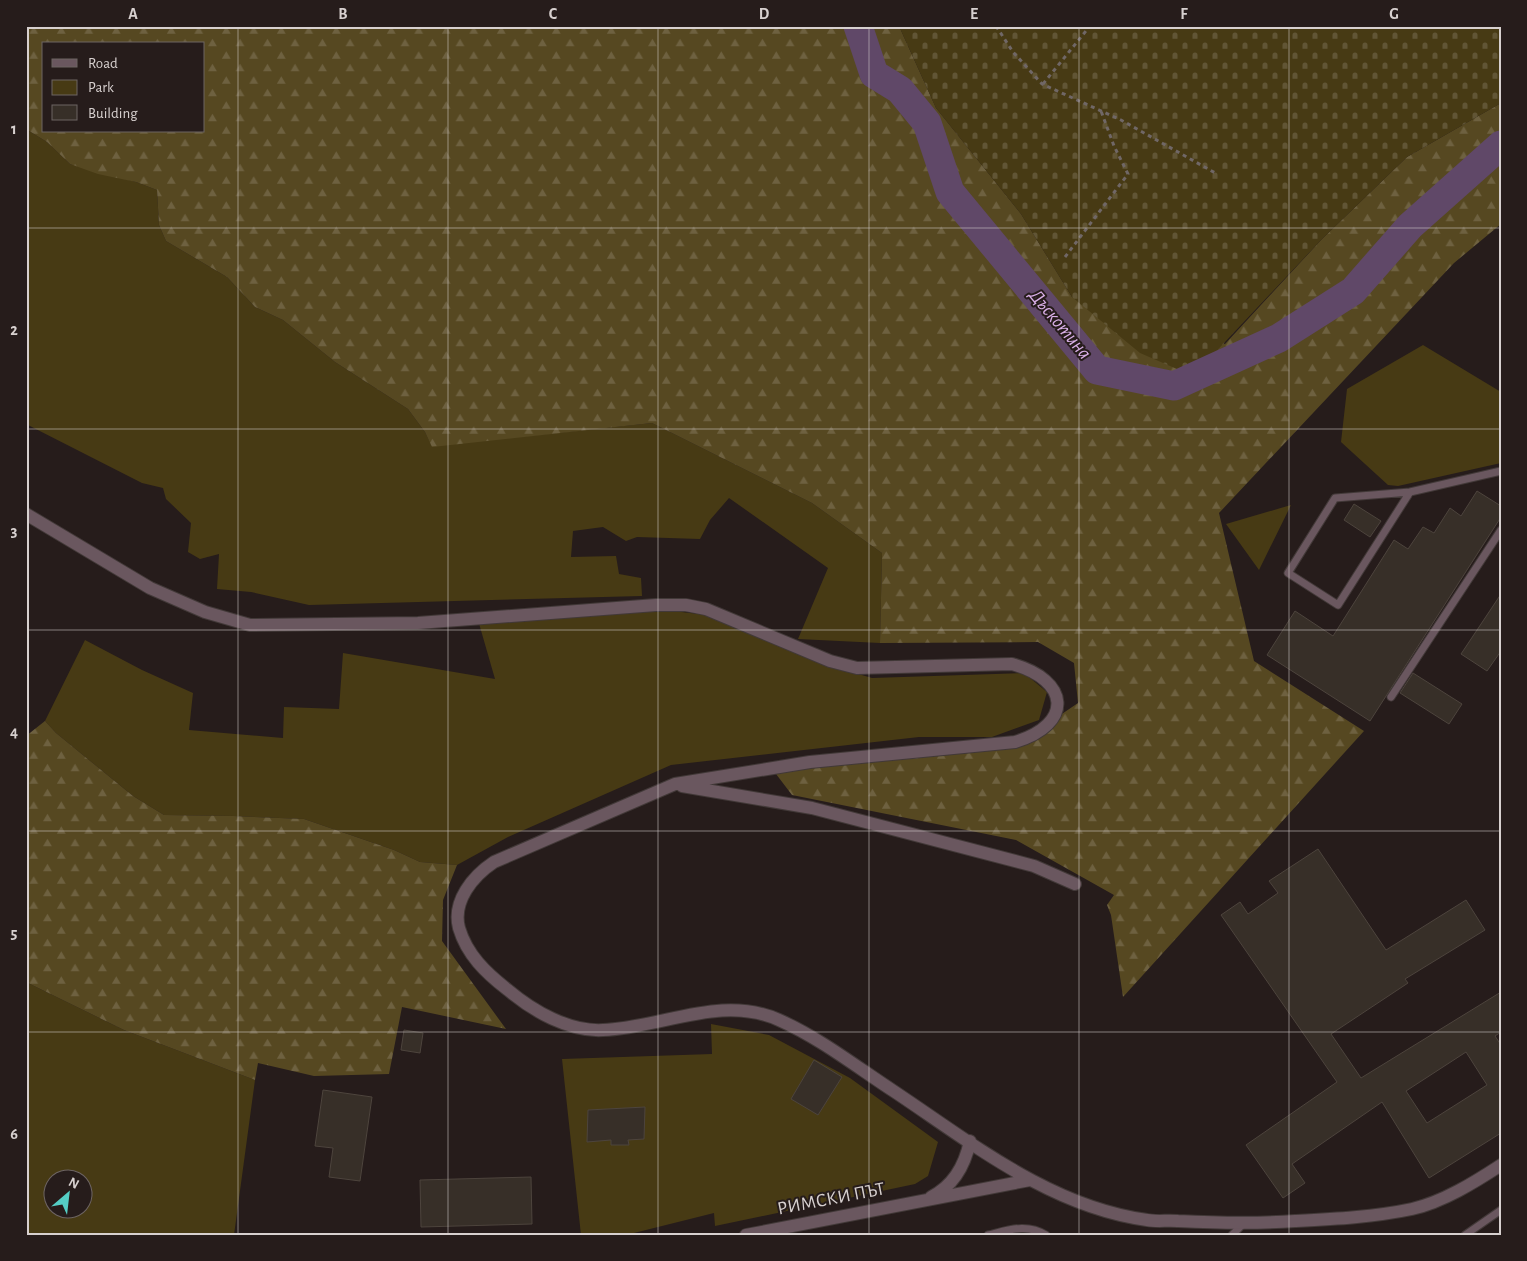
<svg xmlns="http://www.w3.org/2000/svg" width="1527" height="1261" viewBox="0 0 1527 1261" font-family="'Alegreya Sans',sans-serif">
  <defs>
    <pattern id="forest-firs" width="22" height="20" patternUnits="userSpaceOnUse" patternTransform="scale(1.25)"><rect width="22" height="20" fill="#564821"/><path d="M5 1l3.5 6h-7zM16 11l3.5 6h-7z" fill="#6e6140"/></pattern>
    <pattern id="cemetery-stones" width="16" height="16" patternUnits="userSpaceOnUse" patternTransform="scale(1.25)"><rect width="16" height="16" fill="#473a14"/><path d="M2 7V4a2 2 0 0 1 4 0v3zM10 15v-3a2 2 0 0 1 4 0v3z" fill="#615535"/></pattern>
  </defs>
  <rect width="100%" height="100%" fill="#261c1b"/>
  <path fill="#473a14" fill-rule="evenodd" d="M26 129 47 142 70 164 136 182 157 190 159 225 166 241 227 277 255 307 283 320 335 362 408 409 425 432 432 446 652 423 812 503 882 553 880 643 798 639 828 568 729 498 710 520 700 539 637 537 626 541 603 527 573 531 571 557 616 556 619 574 641 578 642 596 309 605 251 592 217 589 219 554 200 559 188 552 191 523 166 499 163 488 142 483 26 424Z
    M1423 345 1501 392V463L1398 486 1388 485 1341 442 1347 389Z
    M1291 505 1259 570 1226 524Z
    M639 607 707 615 817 662 872 678 1024 673 1047 692 1039 720 992 737H919L671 765 508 837 457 865 420 862 394 850 304 819 233 816 164 815 133 796 56 733 45 721 85 640 142 670 193 693 189 730 283 738 284 707 339 709 343 653 495 679 478 620Z
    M26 982 124 1030 255 1080 234 1235H26ZM52 1178H82V1208H52Z
    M711 1024 769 1035 850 1078 938 1142 928 1176 915 1184 715 1226 714 1213 626 1235H581L562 1059 712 1054Z"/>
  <path fill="url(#forest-firs)" fill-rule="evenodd" d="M26 26H899L936 108 1021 214 1072 297 1225 344 1322 239 1407 157 1501 103V224L1454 263 1219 513 1254 661 1364 731 1123 997 1111 915 1107 905 1114 895 1016 840 792 795 773 770 1025 739 1078 703 1074 663 1038 642 880 643 882 553 812 503 652 423 432 447 425 432 408 409 335 362 283 320 255 307 227 277 166 241 159 225 157 190 136 182 98 174 70 164 47 142 26 129ZM44 44H204V131H44Z
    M45 721 56 733 133 796 164 815 233 816 304 819 394 850 420 862 457 865 443 900 442 941 506 1029 402 1007 389 1074 314 1076 258 1063 255 1080 124 1030 26 982V736Z"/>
  <path fill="url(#cemetery-stones)" d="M899 26H1501V103L1407 157 1322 239 1193 376 1140 353 1072 297 1021 214 936 108Z"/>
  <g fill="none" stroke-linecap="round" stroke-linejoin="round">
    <path stroke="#604868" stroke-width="29" d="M858 26 874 74 900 90 927 123 950 192 1097 370 1174 386 1279 338 1353 291 1410 226 1501 145"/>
  </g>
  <path fill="#372f28" stroke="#4d443d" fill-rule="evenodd" d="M1477 491 1501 506V517L1370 721 1267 655 1295 611 1333 636 1394 540 1408 549 1423 527 1434 533 1450 508 1461 516Z
    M1354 504 1381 521 1370 537 1344 520Z
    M1501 594V651L1487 671 1461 654Z
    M1413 673 1462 704 1449 724 1400 693Z
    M1318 849 1386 950 1466 900 1485 930 1405 979 1408 983 1331 1034 1361 1078 1501 992V1032L1495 1036 1501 1045V1133L1429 1178 1382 1102 1292 1164 1305 1183 1283 1198 1246 1145 1337 1082 1221 915 1240 902 1248 914 1278 893 1269 881ZM1466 1052 1487 1085 1427 1123 1406 1091Z
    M404 1030 423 1033 420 1053 401 1050Z
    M814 1060 842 1077 818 1115 791 1099Z
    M323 1090 372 1097 360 1181 329 1177 333 1148 315 1146Z
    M645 1107 644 1139 628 1140 629 1145H611V1140L587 1142 588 1110Z
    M531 1177 532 1224 421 1227 420 1180Z"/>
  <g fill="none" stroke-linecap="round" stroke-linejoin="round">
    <defs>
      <path id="service" d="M1410 492 1335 498 1288 573 1338 605 1410 492 1501 471
        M1391 697 1501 530
        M988 1235C1009 1230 1027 1223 1046 1235
        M1232 1235 1243 1224
        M1465 1235 1501 1210"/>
      <path id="minor" d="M26 514 150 588 205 612 250 625 418 623 656 605H686L706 609 830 661 857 668 1012 664C1070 680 1074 724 1015 742L810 762 675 784 494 862C473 876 452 901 459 928 467 955 486 973 508 990 533 1011 569 1032 603 1030 662 1028 721 994 779 1020 820 1038 858 1068 895 1092 973 1144 1051 1207 1147 1220 1157 1222 1167 1220 1178 1221 1217 1223 1256 1224 1295 1221 1334 1219 1374 1217 1412 1209 1443 1202 1475 1182 1501 1165
        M682 786 812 808 1034 866 1075 884
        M931 1197C953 1186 965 1165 970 1141
        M746 1235 1030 1180"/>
    </defs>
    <use href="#service" stroke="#423938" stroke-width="9"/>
    <use href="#minor" stroke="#423938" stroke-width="14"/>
    <path stroke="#706766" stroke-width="3" stroke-dasharray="4 4" stroke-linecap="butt" d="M996 26 1013 52 1042 84 1121 120 1217 174
      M1043 84 1090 26
      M1065 257 1128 174 1114 146 1101 111"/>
    <use href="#service" stroke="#6a575f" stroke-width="7"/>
    <use href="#minor" stroke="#6a575f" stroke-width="12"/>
  </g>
  <path fill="none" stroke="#d7d0cf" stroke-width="1" stroke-opacity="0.55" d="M238 26V1235M448 26V1235M658 26V1235M869 26V1235M1079 26V1235M1289 26V1235M26 228H1501M26 429H1501M26 630H1501M26 831H1501M26 1032H1501"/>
  <g text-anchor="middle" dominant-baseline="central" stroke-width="4" stroke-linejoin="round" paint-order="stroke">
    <g font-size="19" fill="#d7d0cf" stroke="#261c1b">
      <text transform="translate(831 1199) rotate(-11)">РИМСКИ ПЪТ</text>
    </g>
    <g font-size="20" font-style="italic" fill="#d9afe7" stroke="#261c1b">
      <text transform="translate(1060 324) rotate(50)">Дъскотина</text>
    </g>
  </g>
  <rect width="1527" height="1261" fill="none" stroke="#261c1b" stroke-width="55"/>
  <rect x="42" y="42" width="162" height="90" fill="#261c1b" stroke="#6d6463"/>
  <rect x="52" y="59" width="25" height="8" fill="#6a575f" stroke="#6d6463"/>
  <text x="88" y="68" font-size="15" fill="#d7d0cf">Road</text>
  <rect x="52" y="80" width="25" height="15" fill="#473a14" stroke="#6d6463"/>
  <text x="88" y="92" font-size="15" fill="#d7d0cf">Park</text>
  <rect x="52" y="105" width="25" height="15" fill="#372f28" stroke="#6d6463"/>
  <text x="88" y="118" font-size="15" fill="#d7d0cf">Building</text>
  <g transform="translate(68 1194) rotate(28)"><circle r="24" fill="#261c1b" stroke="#6d6463"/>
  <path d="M0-4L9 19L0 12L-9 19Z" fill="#55cec5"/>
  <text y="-8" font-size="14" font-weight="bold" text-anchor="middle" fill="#d7d0cf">N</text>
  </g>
  <rect x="28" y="28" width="1472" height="1206" fill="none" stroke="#d7d0cf" stroke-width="2"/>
  <g font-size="16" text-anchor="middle" font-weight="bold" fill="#d7d0cf">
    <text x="133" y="19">A</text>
    <text x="343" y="19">B</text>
    <text x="553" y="19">C</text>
    <text x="764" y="19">D</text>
    <text x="974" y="19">E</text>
    <text x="1184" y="19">F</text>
    <text x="1394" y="19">G</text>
    <text x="14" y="134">1</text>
    <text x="14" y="335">2</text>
    <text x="14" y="536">3</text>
    <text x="14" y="737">4</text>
    <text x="14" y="938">5</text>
    <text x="14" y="1139">6</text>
  </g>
</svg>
